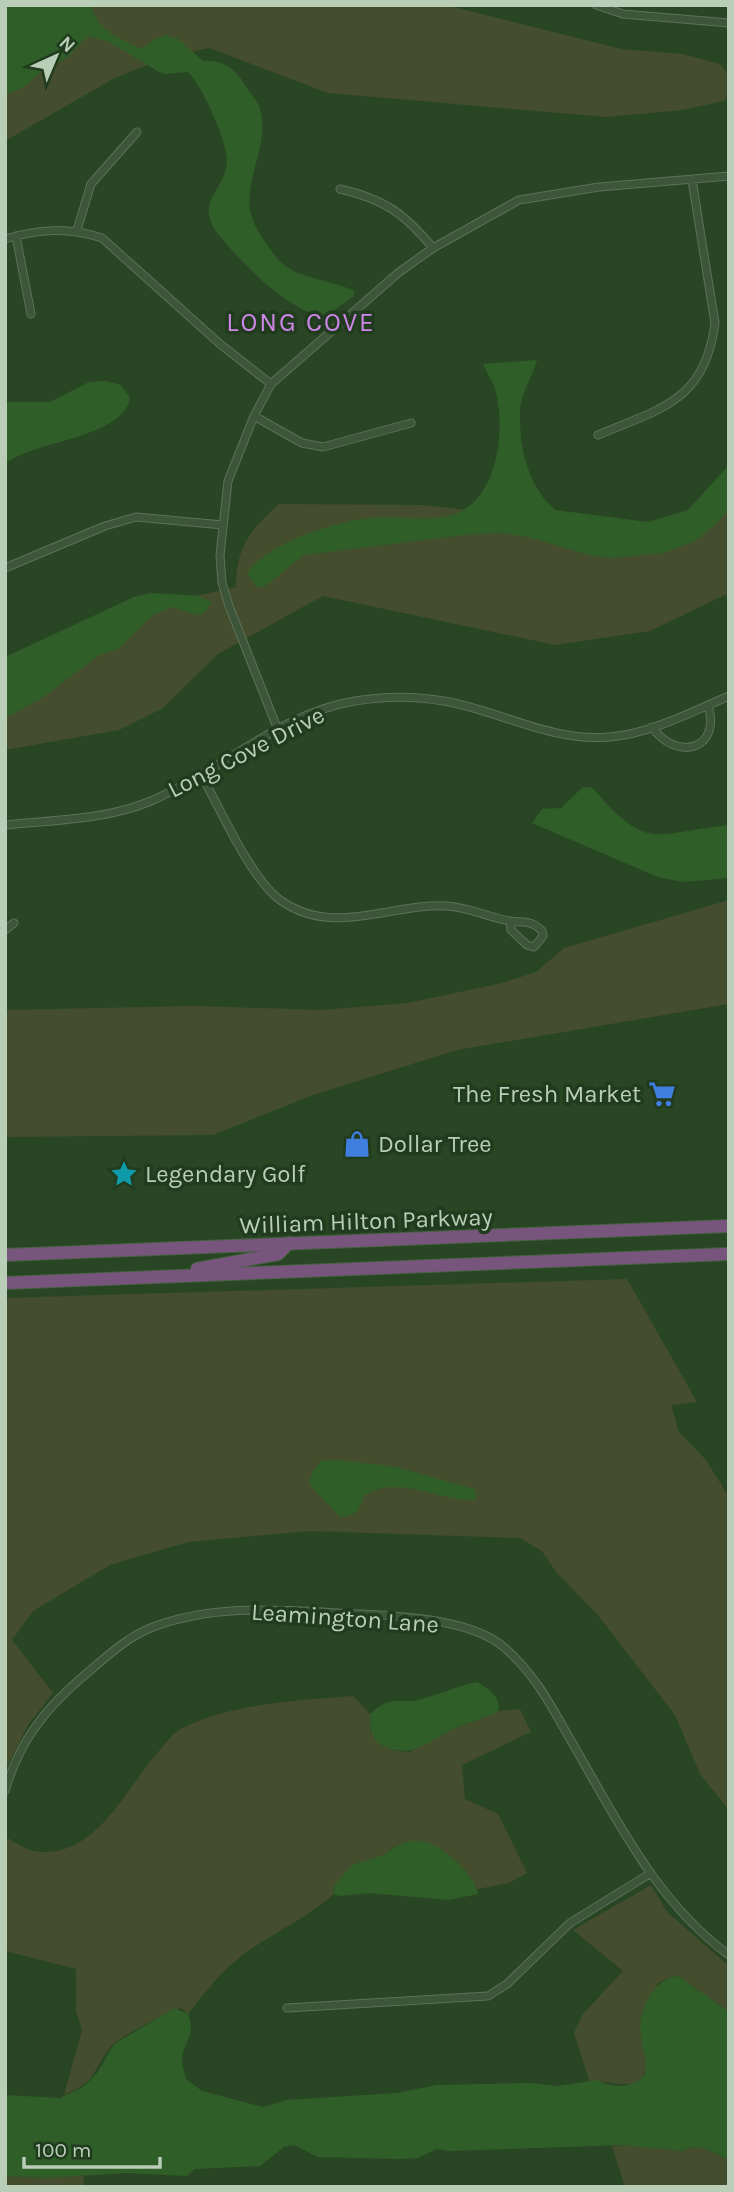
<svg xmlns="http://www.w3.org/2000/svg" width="734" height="2192" viewBox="0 0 734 2192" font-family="Karla,sans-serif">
  <rect width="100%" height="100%" fill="#294624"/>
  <path fill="#444d2d" d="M51 5H445L621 49 682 54 720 64 729 75V95L724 101 683 110 606 117 328 93 209 48 167 57 113 79 5 141V50Z
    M729 486V593L650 631 555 645 323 596 218 654 163 708 119 730 5 750V668L143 608 236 587C236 547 251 529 279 504L424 505 536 518 684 529Z
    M729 900V1004L457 1050 313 1095 213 1135 5 1137V1010L196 1006 320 1010 408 1003 502 983 536 972 564 948Z
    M627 1279 697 1402 671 1405 679 1432 706 1460 729 1497V1810L700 1774 675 1715 597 1614 556 1572 542 1551 520 1538 310 1531 188 1542 110 1565 33 1611 12 1640 53 1693 28 1725 5 1771V1298Z
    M353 1696 370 1714V1730L392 1750 409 1752 451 1730 499 1711 520 1709 531 1732 462 1765 465 1799 498 1814 527 1873 509 1883 478 1889 458 1865 397 1845 384 1855 369 1860 333 1887 334 1894C308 1917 277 1931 248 1951 224 1968 206 1991 188 2014L181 2008C164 2015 118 2036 109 2049 90 2075 97 2081 64 2095L82 2030 76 2011V1969L5 1951V1837C14 1841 24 1849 34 1851 95 1861 124 1790 159 1751 165 1744 172 1733 181 1729 227 1704 301 1700 353 1696Z
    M651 1885 667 1912 729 1966V2012L680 1977 673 1976 657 1984 646 2070 641 2080C624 2091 605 2077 590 2083L574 2033 583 2014 623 1971 573 1930Z
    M625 2145 683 2151 692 2147 704 2148 729 2160V2187H625L612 2146Z
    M66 2175 83 2176 84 2187H5V2176L48 2178Z"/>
  <path fill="#305e28" d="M5 5H91C96 30 121 40 142 49L155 39 166 35 178 39 203 61C219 59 234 67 243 82 247 89 254 97 258 104 273 136 245 176 250 210 252 225 267 245 276 257 292 279 331 279 354 291V296L323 318C278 302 247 268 217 233 195 199 224 193 227 162 228 144 202 84 188 72L165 74 157 71 108 41 88 36 67 58 45 69 22 88 5 95Z
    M537 360C533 375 520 396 520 411 519 447 527 485 555 510L648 522 688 510 729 465V509L715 525 695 541 663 553 613 558 593 556 528 537 501 533 464 535 304 555 264 587H256L247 573C266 544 336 521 370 518 396 515 423 522 449 516 497 505 506 432 496 393 494 383 487 373 483 364Z
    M106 381 121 385 130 398C122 439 37 439 5 464V402H50L89 382Z
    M151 593 199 596 212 602 204 613 197 615 172 607 153 615 118 649 101 654 41 699 5 718V657L134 597Z
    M583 787 593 788C648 853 653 833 729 825V878L683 882 658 877 532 823 542 809 561 808Z
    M340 1460 396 1467 475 1489 476 1500C440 1502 396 1473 364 1496 362 1509 353 1517 340 1517L309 1484 312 1472 321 1461Z
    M476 1682C490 1689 499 1695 499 1711 484 1719 469 1722 454 1729 429 1740 413 1760 384 1746 371 1740 370 1728 370 1714 395 1692 397 1706 422 1699 440 1694 458 1686 476 1682Z
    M411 1841C416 1841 423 1841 428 1842 445 1848 476 1876 478 1894L448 1900 370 1893 340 1896 334 1894 333 1887 352 1865 384 1855 398 1845Z
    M673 1976 680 1977 729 2012V2160L704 2148 692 2147 683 2151 623 2145 449 2151 436 2149 418 2158 401 2159 318 2157 294 2145 284 2147 260 2166 195 2169 187 2176 126 2173 48 2178 5 2176V2095L60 2098 83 2087 97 2073 114 2044 175 2008 188 2014C197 2036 182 2042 182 2061 182 2066 185 2073 186 2079L202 2091 263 2107 287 2100 397 2093 437 2085 529 2083 557 2086 598 2080C610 2089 635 2088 645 2075 648 2062 642 2049 641 2036 638 2010 649 1987 673 1976Z"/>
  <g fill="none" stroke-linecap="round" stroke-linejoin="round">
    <defs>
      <path id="street" d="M596 5 623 14 729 23
        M340 189C384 199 404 213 433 248
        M77 230 91 184 137 132
        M16 236 31 314
        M5 239C39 229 68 227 102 238L220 344 271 384
        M254 416 302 443 323 447 411 423
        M598 435C662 408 705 401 715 323L692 180
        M5 568 105 526 136 517 223 525
        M652 727C676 762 722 750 708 705
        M278 730 229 606 222 583 220 555 228 481 254 416 271 384 398 273 433 248 519 200 599 187 729 176
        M201 774C219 807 251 879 280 900 333 938 390 903 447 906 468 907 488 917 509 921 522 923 531 919 542 931L543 936 534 947 527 945 511 930 510 921
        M5 825C53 820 106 820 151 801 219 772 280 713 355 701 384 696 415 696 444 701 501 711 550 742 609 737 647 735 694 711 729 696
        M5 930 14 923
        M5 1791C19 1743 43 1711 80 1679 103 1660 126 1637 153 1627 218 1602 291 1611 358 1614 400 1616 474 1619 506 1649 536 1676 550 1704 570 1739 615 1816 655 1901 729 1955
        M287 2008 488 1996 507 1984 570 1923 651 1873"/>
      <path id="highway" d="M5 1255 729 1226
        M197 1269 278 1254 289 1243
        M5 1283 729 1254"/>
    </defs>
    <use href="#street" stroke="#5b7258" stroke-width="9"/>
    <use href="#highway" stroke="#486044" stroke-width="14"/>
    <use href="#street" stroke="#3d5539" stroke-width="7"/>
    <use href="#highway" stroke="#78557c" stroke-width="12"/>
  </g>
  <defs>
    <symbol id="supermarket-bare" viewBox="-9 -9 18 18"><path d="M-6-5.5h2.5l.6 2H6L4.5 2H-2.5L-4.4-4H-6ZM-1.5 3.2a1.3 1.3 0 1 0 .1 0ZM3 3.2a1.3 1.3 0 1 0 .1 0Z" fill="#3f7fe0" stroke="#213b1e" stroke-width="2.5" paint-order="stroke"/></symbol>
    <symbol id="shop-bare" viewBox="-9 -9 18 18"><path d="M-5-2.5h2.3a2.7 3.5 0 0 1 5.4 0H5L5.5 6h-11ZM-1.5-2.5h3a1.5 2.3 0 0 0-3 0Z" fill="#3f7fe0" stroke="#213b1e" stroke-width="2.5" paint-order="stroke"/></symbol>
    <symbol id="sight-bare" viewBox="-9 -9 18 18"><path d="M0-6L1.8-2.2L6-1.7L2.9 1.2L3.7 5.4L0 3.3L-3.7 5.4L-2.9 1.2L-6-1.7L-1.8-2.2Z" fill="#0f9aa8" stroke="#213b1e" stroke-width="2.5" paint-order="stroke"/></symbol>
  </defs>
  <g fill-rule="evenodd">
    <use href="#supermarket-bare" x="643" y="1075" width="38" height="38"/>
    <use href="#shop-bare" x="338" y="1125" width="38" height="38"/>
    <use href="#sight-bare" x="105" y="1155" width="38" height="38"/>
  </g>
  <g text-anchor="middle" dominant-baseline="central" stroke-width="7" stroke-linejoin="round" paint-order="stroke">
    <g font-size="24" fill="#b9ceb7" stroke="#213b1e">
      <text transform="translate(246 752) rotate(-27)">Long Cove Drive</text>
      <text transform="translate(366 1221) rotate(-2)">William Hilton Parkway</text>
      <text transform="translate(345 1618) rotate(4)">Leamington Lane</text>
    </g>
    <g font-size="24" fill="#b9ceb7" stroke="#213b1e" text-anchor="start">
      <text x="641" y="1094" text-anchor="end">The Fresh Market</text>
      <text x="378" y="1144">Dollar Tree</text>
      <text x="145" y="1174">Legendary Golf</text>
    </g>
    <g font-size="26" letter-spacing="2" fill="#cd87e8" stroke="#213b1e">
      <text x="301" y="322">LONG COVE</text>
    </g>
  </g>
  <rect width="734" height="2192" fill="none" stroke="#b9ceb7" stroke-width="14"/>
  <g transform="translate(56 56) rotate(44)" stroke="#213b1e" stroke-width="5" paint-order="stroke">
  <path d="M0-5L12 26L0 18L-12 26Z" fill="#b9ceb7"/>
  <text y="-10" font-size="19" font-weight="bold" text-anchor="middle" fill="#b9ceb7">N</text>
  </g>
  <path d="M24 2157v10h136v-10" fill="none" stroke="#b9ceb7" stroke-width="3.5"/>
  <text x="35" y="2157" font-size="21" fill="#b9ceb7" stroke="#213b1e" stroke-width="5" paint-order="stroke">100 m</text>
</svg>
